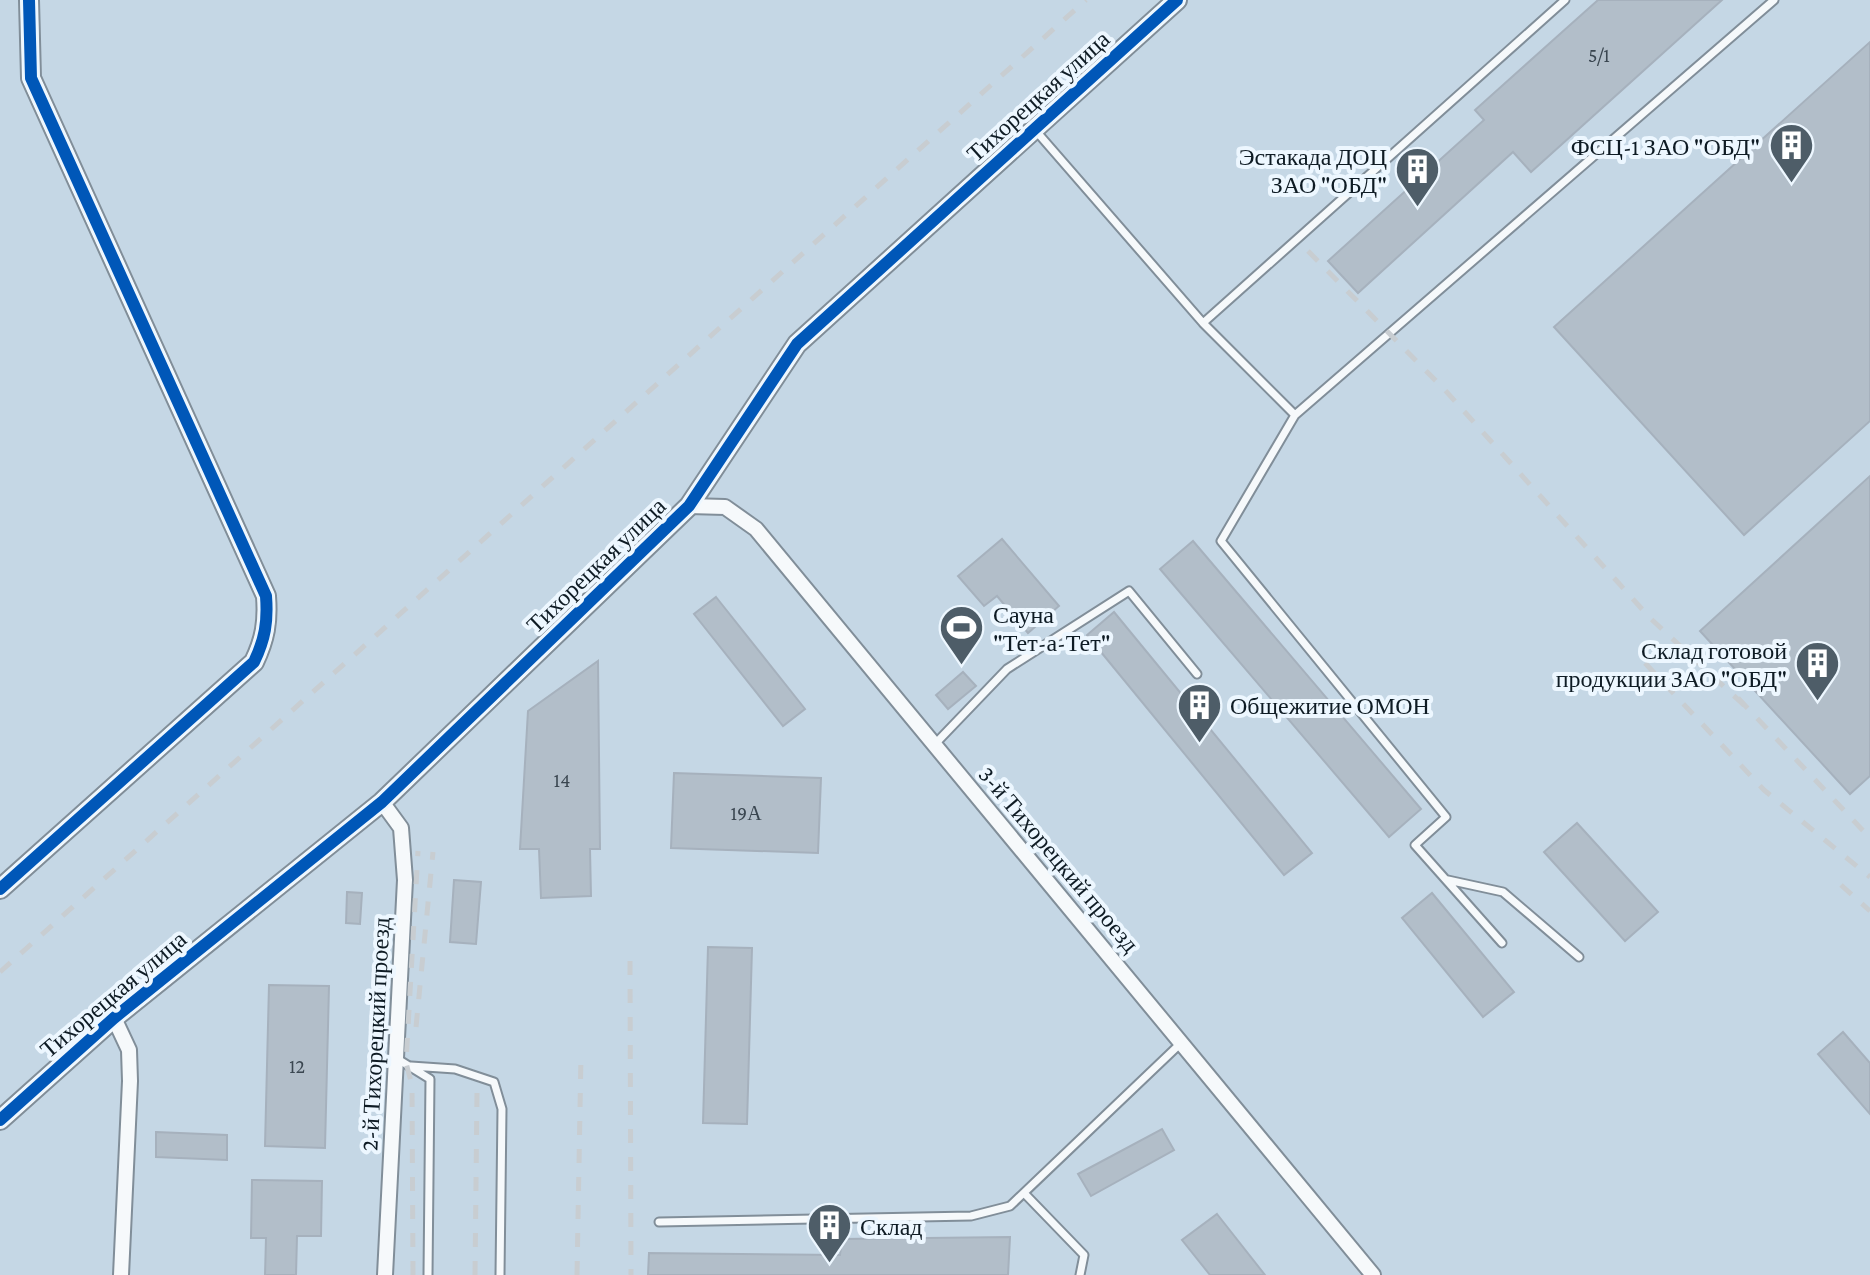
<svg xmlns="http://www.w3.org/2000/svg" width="1870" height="1275" viewBox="0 0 1870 1275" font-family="'Crimson Pro',serif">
  <rect width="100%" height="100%" fill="#c5d7e5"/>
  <path fill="#b2bec9" stroke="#a6b1bd" stroke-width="2" d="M1598 0H1722L1531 172 1513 152 1358 293 1328 261 1484 120 1475 110Z
    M1870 42V421L1744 535 1554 327Z
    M1870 476V776L1850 794 1700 631Z
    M1002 539 1059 606 1028 633 997 596 984 606 958 576Z
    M1193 541 1421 809 1389 837 1160 569Z
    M716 597 805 709 783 726 694 614Z
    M1114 612 1312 853 1284 875 1087 635Z
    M598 661 600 849H590L591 896 541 898 539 849H520L528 711Z
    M963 672 976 686 948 709 936 695Z
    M674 773 821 778 818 853 671 848Z
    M1577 823 1658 912 1625 941 1544 852Z
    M454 880 481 882 476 944 450 942Z
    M347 892 362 893 360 924 346 923Z
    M1432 893 1514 992 1483 1017 1402 918Z
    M708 947 752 948 747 1124 703 1123Z
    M269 985 329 986 325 1148 265 1146Z
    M1843 1032 1870 1063V1114L1818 1054Z
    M1162 1129 1174 1150 1091 1196 1078 1174Z
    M156 1132 227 1135V1160L156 1157Z
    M252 1180 322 1181 321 1236H297L296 1275H265L266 1238H251Z
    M1217 1214 1265 1275H1210L1182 1240Z
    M1010 1237 1008 1275H648L649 1253 840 1255 842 1239Z"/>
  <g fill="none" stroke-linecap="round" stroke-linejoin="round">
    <defs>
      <path id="lane" d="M1036 131 1203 323 1295 415 1221 541 1446 817 1415 845 1502 943
        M1203 323 1565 0
        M1295 415 1774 0
        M935 744 1007 669 1129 591 1197 674
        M1448 880 1503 892 1579 957
        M396 1058 430 1079 428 1275
        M411 1066 455 1069 494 1082 502 1109 500 1275
        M1024 1193 1084 1255 1080 1275
        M659 1222 971 1216 1010 1206 1181 1043"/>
      <path id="street" d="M689 506 725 507 756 529 1373 1275
        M382 802 401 828 405 880 385 1275
        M114 1018 129 1050 130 1081 121 1275"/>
      <path id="secondary" d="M0 889 254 662C265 639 268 622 266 596L31 78 29 0
        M0 1120 114 1018 382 802 689 506 797 344 1177 0"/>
    </defs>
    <use href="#lane" stroke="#818e99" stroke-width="11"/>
    <use href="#street" stroke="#818e99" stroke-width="18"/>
    <use href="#secondary" stroke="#818e99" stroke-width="22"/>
    <use href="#lane" stroke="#f6f9fb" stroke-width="7"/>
    <use href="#street" stroke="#f6f9fb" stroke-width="14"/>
    <use href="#secondary" stroke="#f6f9fb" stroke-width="18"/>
    <path stroke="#c8cdd1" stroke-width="5" stroke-dasharray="14 14" stroke-linecap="butt" d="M1308 251 1444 389 1650 618 1746 707
      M1645 663 1764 790 1870 877
      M1738 698 1870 838
      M1841 885 1870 911
      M630 961 631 1275
      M0 972 1086 0
      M416 1027 433 852
      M413 1275 412 1085 406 1063 418 851
      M475 1275 477 1092
      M577 1275 581 1055"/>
    <defs>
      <path id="cycleway" d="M0 889 254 662C265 639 268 622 266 596L31 78 29 0
        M0 1120 114 1018 382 802 689 506 797 344 1177 0"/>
    </defs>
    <use href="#cycleway" stroke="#edf7ff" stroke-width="17"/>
    <use href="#cycleway" stroke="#0057b8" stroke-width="12"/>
  </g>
  <defs>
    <symbol id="building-pin" viewBox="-11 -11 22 30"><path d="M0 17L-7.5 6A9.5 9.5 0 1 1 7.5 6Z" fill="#4e5d68" stroke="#edf7ff"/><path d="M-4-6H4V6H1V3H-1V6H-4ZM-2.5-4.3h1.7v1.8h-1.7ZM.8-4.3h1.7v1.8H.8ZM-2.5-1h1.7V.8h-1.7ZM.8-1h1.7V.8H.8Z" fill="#fff"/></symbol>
    <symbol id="stadium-pin" viewBox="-11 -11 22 30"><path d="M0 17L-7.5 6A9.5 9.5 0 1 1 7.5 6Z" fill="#4e5d68" stroke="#edf7ff"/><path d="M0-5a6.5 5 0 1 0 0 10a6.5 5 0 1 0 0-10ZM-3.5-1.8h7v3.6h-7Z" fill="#fff"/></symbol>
  </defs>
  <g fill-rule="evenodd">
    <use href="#building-pin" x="1766" y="120" width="51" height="69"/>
    <use href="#building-pin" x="1392" y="144" width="51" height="69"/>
    <use href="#stadium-pin" x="936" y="602" width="51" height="69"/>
    <use href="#building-pin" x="1792" y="638" width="51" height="69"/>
    <use href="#building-pin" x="1174" y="680" width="51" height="69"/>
    <use href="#building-pin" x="804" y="1200" width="51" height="69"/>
  </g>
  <g text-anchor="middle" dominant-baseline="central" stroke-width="8" stroke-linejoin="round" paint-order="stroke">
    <g font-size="20" fill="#3a4650">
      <text x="1599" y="55">5/1</text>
      <text x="562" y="780">14</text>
      <text x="746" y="813">19А</text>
      <text x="297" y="1066">12</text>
    </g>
    <g font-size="24" fill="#0e1b24" stroke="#edf7ff">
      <text transform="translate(1038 96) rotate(-42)">Тихорецкая улица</text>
      <text transform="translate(596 565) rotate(-44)">Тихорецкая улица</text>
      <text transform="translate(1059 859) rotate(50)">3-й Тихорецкий проезд</text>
      <text transform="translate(113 994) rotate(-40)">Тихорецкая улица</text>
      <text transform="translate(375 1034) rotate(-87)">2-й Тихорецкий проезд</text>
    </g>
    <g font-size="24" fill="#0e1b24" stroke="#edf7ff" text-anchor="end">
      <text x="1760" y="146">ФСЦ-1 ЗАО "ОБД"</text>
      <text x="1387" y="156">Эстакада ДОЦ<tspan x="1387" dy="28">ЗАО "ОБД"</tspan></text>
      <text x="993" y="614" text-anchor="start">Сауна<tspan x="993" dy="28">"Тет-а-Тет"</tspan></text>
      <text x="1787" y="650">Склад готовой<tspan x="1787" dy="28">продукции ЗАО "ОБД"</tspan></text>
      <text x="1230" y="705" text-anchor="start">Общежитие ОМОН</text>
      <text x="860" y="1226" text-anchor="start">Склад</text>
    </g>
  </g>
</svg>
